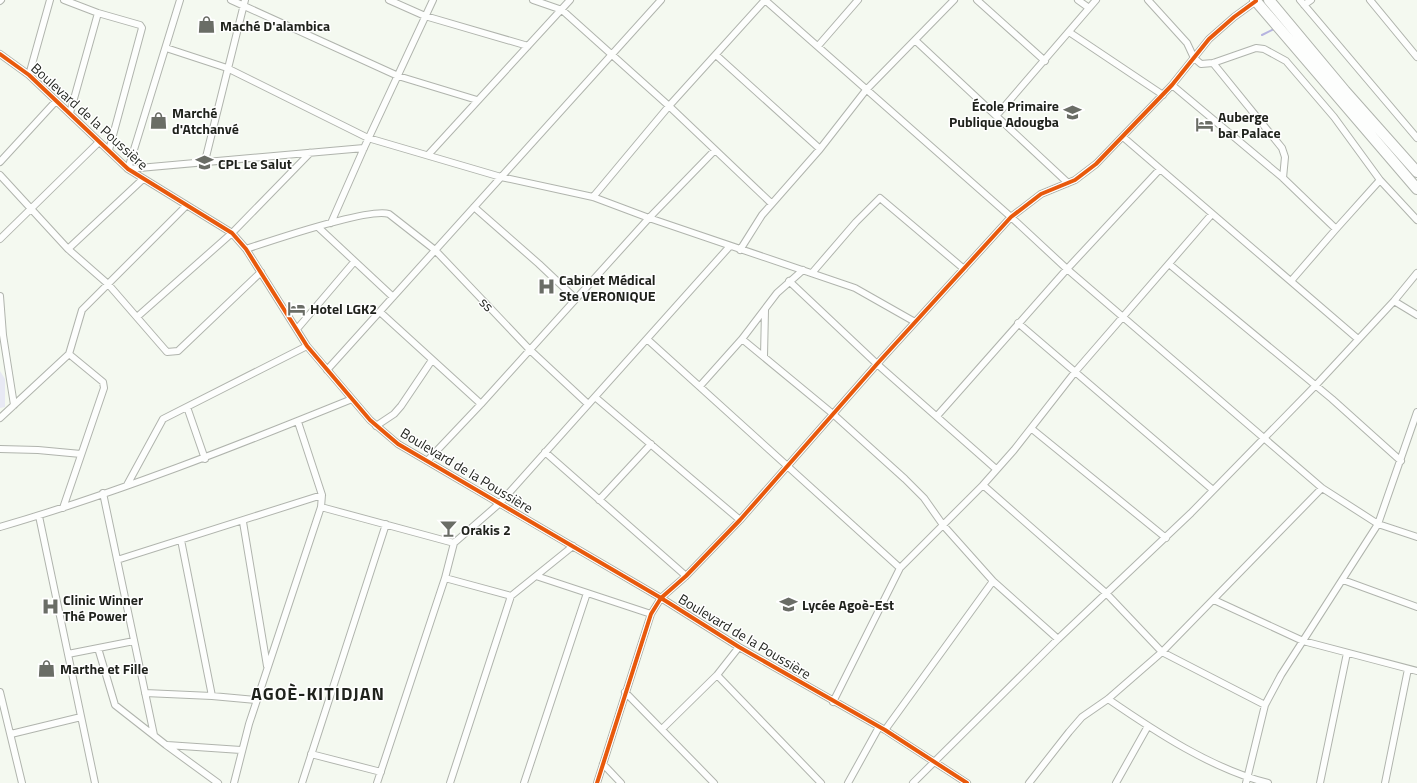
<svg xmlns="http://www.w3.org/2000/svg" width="1417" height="783" viewBox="0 0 1417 783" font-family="'Titillium Web',sans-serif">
  <rect width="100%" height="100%" fill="#f4f9f0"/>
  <path fill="#e8e9f4" d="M0 371 5 379V407L0 408Z"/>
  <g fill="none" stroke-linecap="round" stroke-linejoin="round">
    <path stroke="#b6b4e0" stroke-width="2" d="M1262 35 1274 29"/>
    <defs>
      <path id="street" d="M64 0 98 13 140 25 142 28 109 150
        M180 0 128 169 364 148
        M231 0 398 76 477 100
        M389 0 425 16 528 46
        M533 0 562 10 669 106 771 203
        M765 0 1011 217 1067 269 1322 488 1378 524 1417 537
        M977 0 1045 61
        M1078 0 1089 8
        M1148 0 1187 43 1194 58 1201 64 1213 63 1256 48 1264 49 1286 61 1334 117 1380 180 1417 220
        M1300 0 1417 138
        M1370 0 1417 57
        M0 1 1 0
        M1304 5 1311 0
        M1069 32 1163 95
        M916 41 1068 183
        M818 46 858 0
        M166 48 227 68 368 138 501 177 593 197 649 218 855 288 915 322
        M0 54 29 75 128 169 232 233 246 249 307 346 370 420 398 444 661 598 739 647 885 730 967 783
        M716 55 820 149
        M1213 63 1282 148 1285 157 1283 178
        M29 75 50 0
        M1172 85 1283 178 1336 229
        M70 113 98 13
        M997 115 1096 0
        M1123 137 1358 339
        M428 155 570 0
        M205 161 245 0
        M0 162 56 101
        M0 175 68 249 108 284 167 352 178 351 261 272
        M593 197 669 106 765 0
        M474 207 539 264 576 299
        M331 223 364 148 433 0
        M318 227 393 297
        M0 239 99 142
        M68 249 143 179
        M246 249C270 241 370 207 389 214L435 250 530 350 588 404
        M740 250 762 215 820 149 866 90 954 0
        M1169 264 1332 399 1401 461
        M812 273 856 222 880 198 964 269
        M789 281 877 364 996 469
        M1291 281 1336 229 1380 180
        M0 296 3 335 14 405
        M1394 301 1417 315
        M380 312 481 404
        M137 317 232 233 310 153
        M1018 323 1213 490
        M297 329 354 262
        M647 339 900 568
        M742 339 833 414 905 479 924 498 943 525 993 581 1058 639
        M764 356 765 310
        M327 370 661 0
        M700 386 742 339 777 293 803 270
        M595 397 740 520
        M187 407 205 459
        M937 416 1067 269 1160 169
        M0 418 69 354 82 310 186 206
        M376 426 394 414 401 406 432 360
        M1032 429 1166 538
        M0 449 38 450 81 454
        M545 452 686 576
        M427 461 481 404 649 218 715 150
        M127 485 163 419 307 346
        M983 485 1106 593 1162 652 1265 705
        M103 493 154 735
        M599 500 651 444
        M321 507 454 543
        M63 508 104 388 103 382 69 354
        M39 516 95 783
        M243 522 267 666
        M0 527C120 492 236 446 352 399
        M181 540 212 696
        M117 560 322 495
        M536 576 651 614
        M445 578 511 596 573 546
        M1343 580 1417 607
        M1214 600 1303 641 1417 671
        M739 647 717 675 821 783
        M98 648 115 705 166 745 218 783
        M68 654 134 641
        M0 692 22 783
        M625 692 714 783
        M145 693 212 696 256 700
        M1108 699C1156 732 1212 769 1268 783
        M833 702 900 568 983 485 1014 450 1075 372 1212 214
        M662 729 717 675
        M885 730 993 581
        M11 734 81 717
        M167 745 241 750
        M311 754 381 772
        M603 764 621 783
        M234 783 249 724 321 507 322 495 298 422
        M302 783 386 524
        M377 783 445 578 454 543 500 503 730 246
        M450 783 511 596
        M524 783 587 593
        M597 783 651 614 661 598 686 576 740 520 877 364 1011 217 1041 194 1075 180 1096 164 1172 85 1209 39 1234 17 1256 1
        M848 783 879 727
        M913 783 1058 639 1191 513 1316 385 1394 301 1417 273
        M1029 783 1069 732 1082 717 1108 699 1162 652 1322 488
        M1116 783 1148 726
        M1246 783 1265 705 1281 675 1378 524 1417 412
        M1320 783 1347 653
        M1385 783 1408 669"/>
      <path id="primary" d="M1255 0 1417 189
        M1269 0 1345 91 1417 172"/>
    </defs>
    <use href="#street" stroke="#b0b4ad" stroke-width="8"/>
    <use href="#primary" stroke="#b0b4ad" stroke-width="12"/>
    <use href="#street" stroke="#fdfefd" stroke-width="6"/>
    <use href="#primary" stroke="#fdfefd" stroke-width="10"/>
    <defs>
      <path id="cycleway" d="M0 54 29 75 128 169 232 233 246 249 307 346 370 420 398 444 661 598 739 647 885 730 967 783
        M597 783 651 614 661 598 686 576 740 520 877 364 1011 217 1041 194 1075 180 1096 164 1172 85 1209 39 1234 17 1256 1"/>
    </defs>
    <use href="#cycleway" stroke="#fff" stroke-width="6"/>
    <use href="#cycleway" stroke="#e8590c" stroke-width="4"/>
  </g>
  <defs>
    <symbol id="shop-bare" viewBox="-9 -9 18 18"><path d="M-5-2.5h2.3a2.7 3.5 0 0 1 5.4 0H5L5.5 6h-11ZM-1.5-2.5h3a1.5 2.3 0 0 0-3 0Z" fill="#6a6d66" stroke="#fff" stroke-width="2.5" paint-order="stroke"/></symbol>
    <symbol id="school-bare" viewBox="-9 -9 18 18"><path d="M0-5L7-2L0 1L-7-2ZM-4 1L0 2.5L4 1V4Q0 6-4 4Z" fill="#6a6d66" stroke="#fff" stroke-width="2.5" paint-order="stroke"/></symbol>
    <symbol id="hotel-bare" viewBox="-9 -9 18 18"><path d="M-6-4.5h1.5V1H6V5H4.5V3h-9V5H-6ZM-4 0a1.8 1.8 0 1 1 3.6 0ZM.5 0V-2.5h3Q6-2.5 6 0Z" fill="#6a6d66" stroke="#fff" stroke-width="2.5" paint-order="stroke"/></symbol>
    <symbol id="hospital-bare" viewBox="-9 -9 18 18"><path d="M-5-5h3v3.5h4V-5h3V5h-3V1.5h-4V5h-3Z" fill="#6a6d66" stroke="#fff" stroke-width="2.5" paint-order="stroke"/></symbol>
    <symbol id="bar-bare" viewBox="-9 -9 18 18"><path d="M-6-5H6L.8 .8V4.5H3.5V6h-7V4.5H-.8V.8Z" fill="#6a6d66" stroke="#fff" stroke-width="2.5" paint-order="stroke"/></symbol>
  </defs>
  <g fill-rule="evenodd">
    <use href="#shop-bare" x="194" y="12" width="25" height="25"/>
    <use href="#school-bare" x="1060" y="100" width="25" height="25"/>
    <use href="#shop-bare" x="146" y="108" width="25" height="25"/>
    <use href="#hotel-bare" x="1192" y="112" width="25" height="25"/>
    <use href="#school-bare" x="192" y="150" width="25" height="25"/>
    <use href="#hospital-bare" x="534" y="274" width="25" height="25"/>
    <use href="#hotel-bare" x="284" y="296" width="25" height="25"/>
    <use href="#bar-bare" x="436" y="516" width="25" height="25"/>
    <use href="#school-bare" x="776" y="592" width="25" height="25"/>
    <use href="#hospital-bare" x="38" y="594" width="25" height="25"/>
    <use href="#shop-bare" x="34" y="656" width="25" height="25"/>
  </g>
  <g text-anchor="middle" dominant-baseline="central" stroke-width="3" stroke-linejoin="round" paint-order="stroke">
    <g font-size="14" font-weight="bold" fill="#1f221c" stroke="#fff" text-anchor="start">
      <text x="220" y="25">Maché D'alambica</text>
      <text x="1059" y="105" text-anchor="end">École Primaire<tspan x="1059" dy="16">Publique Adougba</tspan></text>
      <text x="172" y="112">Marché<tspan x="172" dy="16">d'Atchanvé</tspan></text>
      <text x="1218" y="116">Auberge<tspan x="1218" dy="16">bar Palace</tspan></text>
      <text x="218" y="163">CPL Le Salut</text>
      <text x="559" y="279">Cabinet Médical<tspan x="559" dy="16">Ste VERONIQUE</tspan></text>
      <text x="310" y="308">Hotel LGK2</text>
      <text x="461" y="529">Orakis 2</text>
      <text x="63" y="599">Clinic Winner<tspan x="63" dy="16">Thé Power</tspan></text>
      <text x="802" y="604">Lycée Agoè-Est</text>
      <text x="60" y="668">Marthe et Fille</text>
    </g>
    <g font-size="14" fill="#1f221c" stroke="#fff">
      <text transform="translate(90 116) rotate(42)">Boulevard de la Poussière</text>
      <text transform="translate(487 304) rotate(46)">ss</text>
      <text transform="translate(467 470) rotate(31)">Boulevard de la Poussière</text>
      <text transform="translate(745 636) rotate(31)">Boulevard de la Poussière</text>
    </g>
    <g font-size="18" font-weight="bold" letter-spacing="1" fill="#1f221c" stroke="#fff">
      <text x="318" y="693">AGOÈ-KITIDJAN</text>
    </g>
  </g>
</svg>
